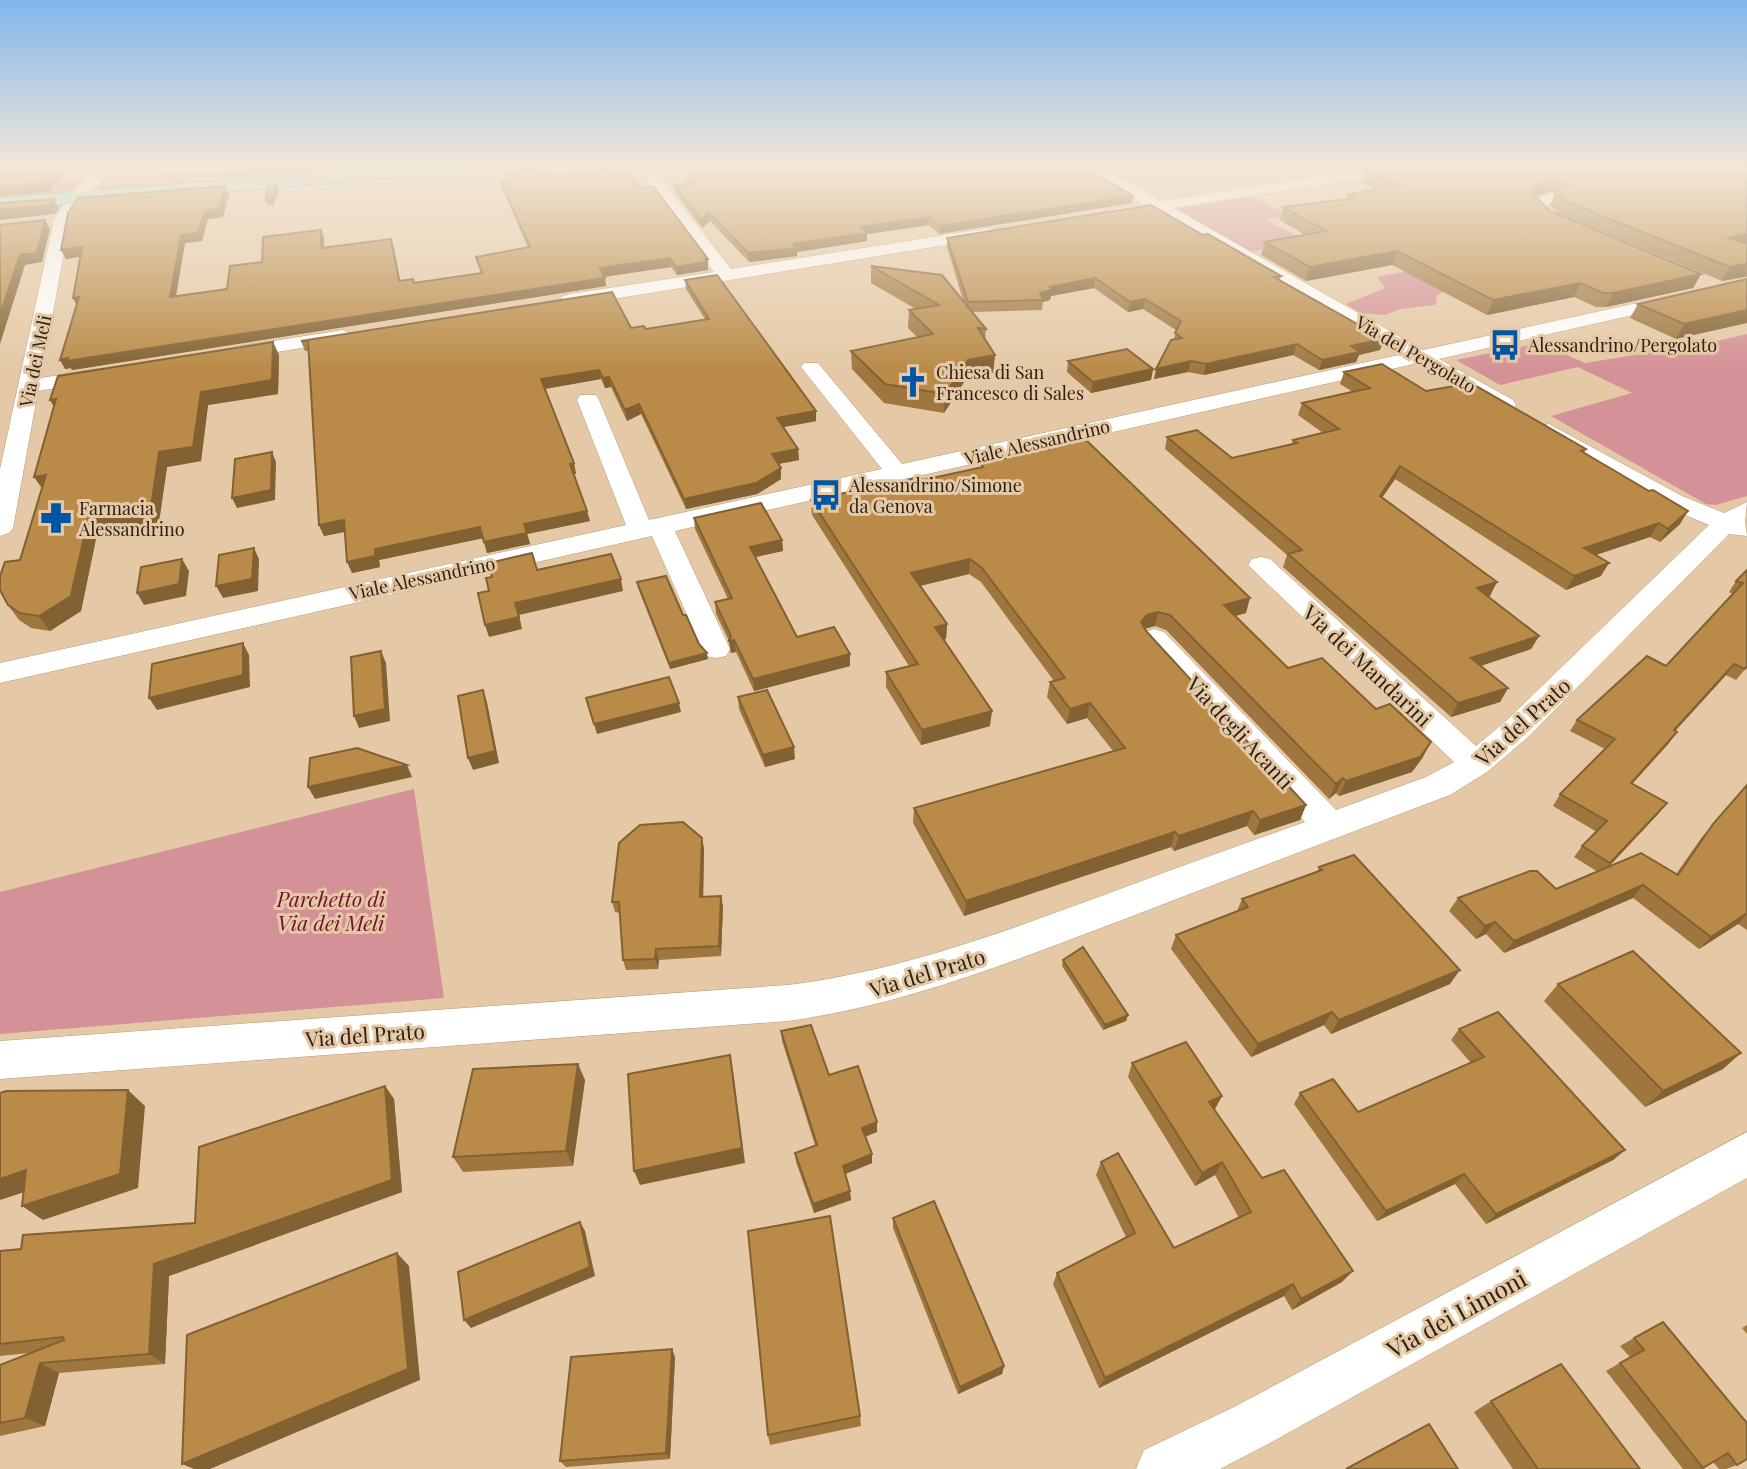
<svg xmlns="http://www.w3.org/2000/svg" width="1747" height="1469" viewBox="0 0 1747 1469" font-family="'Playfair Display',serif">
  <rect width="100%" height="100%" fill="#e5c9a6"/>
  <path fill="#d49197" d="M260 166H368L358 171 329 174 96 191 106 176Z
    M82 178 70 193 0 198V184Z
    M1252 196 1288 215 1266 220 1308 242 1249 252 1176 209Z
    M1442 264 1443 292 1436 296 1437 303 1434 305 1400 309 1385 315 1360 313 1346 304 1385 288 1377 277Z
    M1747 334V496L1716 505 1706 504 1551 416 1632 393 1578 367 1500 385 1456 360 1540 343 1585 363 1641 354 1646 351 1645 346 1656 340 1679 350Z
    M414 789 444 998 0 1034V892Z"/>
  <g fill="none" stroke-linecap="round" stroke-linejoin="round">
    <defs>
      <path id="minor" d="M99 166H114L78 207 70 220 41 378 97 369 104 371 107 375 104 379 97 381 38 391 13 528 9 533 0 536V469L54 220 65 202Z
        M136 166H254L247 170 120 175 113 171 120 167Z
        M637 166H651L731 269 989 228 997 233 989 238 570 306 563 304 561 300 563 296 570 294 714 272Z
        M1082 166H1100L1161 201 1384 166H1419L1412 170 1174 208 1423 350 1747 279V289L1439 359 1513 400 1516 405 1513 410 1505 411 1418 363 675 531 730 649 726 656 716 658 706 656 702 649 652 536 0 683V663L626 525 577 400 580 395H596L599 400 649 520 882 469 801 367 804 363H818L902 464 1403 354 1156 211 1107 216 1105 213 1107 210 1143 204Z
        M1551 193 1559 198 1545 206 1574 223 1576 226 1574 229C1558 233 1538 219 1529 207L1534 199Z
        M343 330 353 336 350 340 235 359 228 357 225 353 228 349 235 347Z
        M1549 424 1682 496 1724 513 1747 502 1745 522 1747 536 1729 534 1528 737 1487 772 1450 795C1341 836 1231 878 1122 920 1013 961 905 1005 788 1021L0 1079V1041L788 985C892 972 987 938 1085 902 1158 875 1232 848 1305 822L1144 644 1140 638 1144 632 1154 629 1164 632 1336 810 1426 777 1454 762 1248 565 1252 559 1261 557 1270 559 1476 746 1506 721 1709 525 1664 506 1541 436 1538 431 1541 426Z
        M1747 1132V1178L1270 1443 1220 1469H1136L1144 1450 1234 1407Z"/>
      <path id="major" d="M412 166H489L480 171 0 210V198Z"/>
    </defs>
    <use href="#minor" stroke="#b69b79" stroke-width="1"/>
    <use href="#major" stroke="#469892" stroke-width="2"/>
    <use href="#minor" fill="#fff" fill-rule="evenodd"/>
    <use href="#major" fill="#98e8e6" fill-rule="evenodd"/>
  </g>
  <path fill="#9f773e" d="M686 166H1084L1133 196 1132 203 939 234 929 225 867 234V241L797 252V256L749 262 710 221 702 228 675 192 674 185 689 184 686 179V171H688Z
    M1747 166V277L1722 281 1559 214 1550 206 1555 193 1552 191 1535 196 1550 211 1701 274 1693 288 1606 307H1596L1574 297 1487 315 1392 265 1306 281 1261 255 1265 242 1305 235 1280 220 1283 207 1346 199 1348 194 1376 190 1360 182 1364 170Z
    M505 172 551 176 640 188 708 259V270L677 275 671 267 604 277 606 286 72 370 71 368 65 369 77 306 80 256 66 259 61 250 225 186 229 194 223 217 208 219 202 241 185 243 176 296 227 289 262 262 321 230 324 238V248L391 239 400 281 414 283 481 273 476 257 528 247 503 190 501 182 507 181Z
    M277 186 279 190 273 206 268 205 266 200Z
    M1203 235 1281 276 1280 280 1384 339 1380 350 1359 355 1356 362 1319 370 1293 355 1204 375 1188 372 1154 379 1174 340 1176 330 1143 309 1128 312 1094 288 1051 296 1050 300 1043 302 1042 310 972 312 986 329 985 339 995 355 993 373 966 379 944 413 884 403 852 369 851 351 917 337 908 328 909 310 916 309 871 283V266L964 303 947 247V238Z
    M1747 279 1676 339 1630 318 1638 304Z
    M685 280 816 411V421L784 427 798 449 799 460 778 464 781 479 757 494 686 509 641 414 627 421 611 387 605 388 601 379 545 389 574 463 576 474H574L590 521 527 534 530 544 487 553 483 538 379 560 380 567 352 573 345 532 324 536 319 525 309 351H305L301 341 631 328 646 329 705 319 686 289Z
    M273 342 279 355 278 394 208 405 201 461 167 467 159 522 97 534 81 611 50 631 31 628 19 620 8 605 42 488 34 477Z
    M1068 361 1153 369 1151 380 1091 393 1067 372Z
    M1344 372 1426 391 1586 449 1584 453 1680 524 1660 542 1650 537 1596 555 1601 576 1566 590 1395 479 1382 498 1490 596 1487 597 1539 636 1531 649 1481 666 1508 688 1500 702 1451 717 1283 567 1287 555 1165 449 1167 437 1232 458 1292 444 1293 440 1323 433 1298 415 1302 403 1353 392 1340 384Z
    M981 464 1246 613 1235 616 1288 668 1423 757 1412 772 1339 796 1336 793 1329 799 1166 630 1155 626 1145 629 1306 805 1300 820 1254 835 1247 826 1174 851 1171 847 964 916 913 823 914 808 1113 751 1087 718 1067 724 1047 697 1050 682 1054 681 981 582 969 574 920 586 947 624 946 639 944 640 990 726 921 745 886 687V672L909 666 812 515 811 500 923 480 981 468Z
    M694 518 782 540 783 551 755 557 797 637 850 666 754 691 736 652 731 653 729 641 716 614 715 602 728 599 695 529Z
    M1747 570V667L1736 680 1726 675 1675 731 1669 743 1632 784 1667 803 1658 814 1608 867 1676 874 1702 837 1747 785V930L1738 924 1699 949 1633 898 1504 953 1486 934 1476 939 1449 911 1458 898 1556 889 1598 872 1574 857 1582 846 1597 832 1553 806 1560 794 1605 749 1570 731 1577 720 1666 666 1733 594 1729 592 1736 581Z
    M637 582 683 615 708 659 670 669 638 588Z
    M738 697 795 759 765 767 739 709Z
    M704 848 703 897 723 906 721 956 659 960 658 969 626 970 623 960 620 913 615 912 612 902Z
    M1319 867 1450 984 1331 1034 1324 1025 1251 1057 1171 949 1176 935 1237 911 1242 899 1317 872Z
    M1063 960 1128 1015 1126 1021 1103 1030 1062 966Z
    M1558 984 1723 1069 1645 1107 1544 1001Z
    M1459 1029 1625 1150 1613 1160 1486 1224 1455 1184 1377 1221 1294 1104 1300 1093 1358 1112 1471 1063 1451 1040Z
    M781 1031 829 1075 877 1122V1132L865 1136 872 1163 845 1174 851 1200 814 1213 796 1162 795 1153 815 1145 782 1041Z
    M1132 1063 1222 1096 1214 1110 1262 1178 1342 1282 1292 1310 1284 1296 1099 1388 1053 1284 1057 1273 1126 1237 1096 1175 1101 1162 1174 1248 1239 1218 1215 1175 1195 1186 1128 1077Z
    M585 1080 573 1166 463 1172 453 1157Z
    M385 1086 394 1099 402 1192 169 1276 165 1364 59 1373 45 1426 0 1436V1365L30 1353 0 1356V1251L21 1249 195 1223Z
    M893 1218 1004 1366 1002 1374 958 1394 893 1228Z
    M1747 1325V1334L1742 1328Z
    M1634 1338 1737 1465 1726 1469H1719L1713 1462 1702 1469H1683L1606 1371 1630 1357 1620 1346Z
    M675 1357 670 1459 566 1467 560 1461Z
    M1491 1401 1640 1469H1513L1474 1412Z
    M860 1416 861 1426 770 1445 768 1435Z"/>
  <path fill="#826132" d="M58 166H69L49 192 0 196V187Z
    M266 166H287L285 173 269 174Z
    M1558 178 1552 191 1533 197 1532 193 1538 184Z
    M225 186 229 194 223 217 208 219 202 241 185 243 174 306 170 297 181 235 205 211Z
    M277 186 279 190 273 206 271 201Z
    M1133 196 1132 203 939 234 940 226Z
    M54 199 59 208 55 214 0 220V210Z
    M709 213 710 221 702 228 701 220Z
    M929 217V225L867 234V241L797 252V256L749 262 748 253 793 244 860 227Z
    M45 220 50 229 42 262 25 265 0 344V315L20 255Z
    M321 230 324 238V257L321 248Z
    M1747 234V246L1729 238Z
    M391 239 394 248 402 290 399 281Z
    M82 247 86 256 66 259 61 250Z
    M1397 251 1392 265 1306 281 1310 267Z
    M670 258 671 267 601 277 600 268Z
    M708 259V270L677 275 676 267Z
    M1747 264 1746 276 1722 281 1730 267Z
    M1701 274 1693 288 1606 307 1613 293Z
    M605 278 606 286 72 370 71 368 65 369 60 360Z
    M1095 278 1094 288 1051 296 1050 300 1043 302 1040 293 1050 287Z
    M1580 283 1574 297 1487 315 1493 300Z
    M79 297 78 308 73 298Z
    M1145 299 1143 309 1128 312 1130 302Z
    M1747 310V323L1676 339 1684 324Z
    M1384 339 1380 350 1359 355 1356 362 1319 370 1322 360 1351 346Z
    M273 342 279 355 278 394 208 405 201 461 167 467 159 522 97 534 81 611 50 631 39 616 88 519 159 452 201 392Z
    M1297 344 1293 355 1204 375 1206 364Z
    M995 355 993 373 966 379 944 413 945 394 968 360Z
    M1191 361 1188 372 1154 379 1156 369Z
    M1153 369 1151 380 1091 393 1093 382Z
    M599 370 601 379 544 389 541 379Z
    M609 377 611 387 605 388 603 378Z
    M56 399 58 414 50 400Z
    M639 404 641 414 627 421 625 410Z
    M816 411V421L778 428 777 418Z
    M798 449 799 460 773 465 772 454Z
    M272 452 276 462 275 500 237 508 232 498Z
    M574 463 576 474H572L570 464Z
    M1400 466 1395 479 1374 509 1380 496Z
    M781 468V479L757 494 686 509 684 499Z
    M46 475 44 491 34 477Z
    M587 511 590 521 527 534 524 524Z
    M1688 511 1680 524 1660 542 1668 529Z
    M344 520 348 531 324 536 319 525Z
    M1659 523 1650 537 1577 561 1584 548Z
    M480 527 484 538 379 560 380 567 352 573 347 562 375 549Z
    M527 533 530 544 487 553 484 542Z
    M782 540 783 551 751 558 750 547Z
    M254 548 259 559 258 591 223 598 216 586Z
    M182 559 189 571 186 596 144 605 137 593Z
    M970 559 969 574 911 588V573Z
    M1609 563 1601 576 1566 590 1574 576Z
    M621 579 623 591 519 615 522 629 489 637 485 625 515 603Z
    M1497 582 1490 596 1470 602 1477 588Z
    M1250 598 1246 613 1220 620 1224 605Z
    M1158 612 1155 626 1143 629 1141 622 1147 615Z
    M947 624 946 639 934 642 935 627Z
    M1539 636 1531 649 1464 671 1471 658Z
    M734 640 736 652 731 653 729 641Z
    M243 643 249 655 250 687 157 710 149 698Z
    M381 651 386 663 390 721 359 728 354 716Z
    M707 653 708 659 670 669 669 663Z
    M850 654V666L754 691 753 679Z
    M1734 664 1726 675 1665 742 1674 730Z
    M1508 688 1500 702 1451 717 1458 703Z
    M483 690 487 702 499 763 473 770 468 758Z
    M679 703 681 712 597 734 594 724Z
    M1090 703 1087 718 1067 724 1070 709Z
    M992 711 990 726 921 745 922 730Z
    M1677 732 1669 743 1623 794 1631 783Z
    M1431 742 1423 757 1412 772 1339 796 1346 781Z
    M794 747 795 759 765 767 763 755Z
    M407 765 412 777 315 799 308 787Z
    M1343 778 1336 793 1329 799 1336 784Z
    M1667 803 1658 814 1602 874 1610 863Z
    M1306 805 1300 820 1254 835 1260 820Z
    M1253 811 1247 826 1174 851 1179 836Z
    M1175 832 1171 847 964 916 966 901Z
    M702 838 704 848 703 907 700 897Z
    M1643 885 1633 898 1504 953 1514 941Z
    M721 896 723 906 721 956 719 946Z
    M1747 913 1738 924 1699 949 1711 937Z
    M1495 922 1486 934 1476 939 1485 926Z
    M656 949 659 960 658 969 655 959Z
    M1460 970 1450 984 1331 1034 1339 1020Z
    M1332 1012 1324 1025 1251 1057 1258 1044Z
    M1128 1015 1126 1021 1103 1030 1105 1025Z
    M1741 1053 1723 1069 1645 1107 1663 1091Z
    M730 1055 733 1071 745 1163 640 1185 634 1171Z
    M578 1064 585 1080 573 1166 566 1151Z
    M385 1086 394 1099 402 1192 169 1276 165 1364 149 1354 154 1264Z
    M128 1090 145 1106 138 1188 43 1220 22 1206Z
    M1222 1096 1215 1109 1203 1116 1209 1102Z
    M877 1122V1132L862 1138V1128Z
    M1625 1150 1613 1160 1486 1224 1496 1214Z
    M872 1154V1163L843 1175V1166Z
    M1222 1162 1215 1175 1195 1186 1202 1173Z
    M26 1170 46 1185 0 1200V1179Z
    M1464 1174 1455 1184 1377 1221 1386 1211Z
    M850 1191 851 1200 814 1213 813 1204Z
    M580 1222 585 1231 595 1276 471 1328 464 1320Z
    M397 1253 409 1266 420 1380 210 1469H194L182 1464Z
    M1353 1271 1342 1282 1292 1310 1301 1299Z
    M1293 1284 1284 1296 1099 1388 1105 1378Z
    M672 1349 675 1357 670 1459 666 1453Z
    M40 1363 59 1373 45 1426 25 1418Z
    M1004 1366 1002 1374 958 1394 960 1387Z"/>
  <path fill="#b98a48" stroke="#826132" stroke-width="2" d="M0 166H58L44 183 0 187Z
    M688 166H1084L1133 196 940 226 929 217 860 227 867 233 793 244 797 248 748 253 709 213 701 220 674 185 693 183 686 171H690Z
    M1390 166H1747V234L1729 238 1747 244V264L1730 267 1565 201 1555 193 1567 186 1558 178 1538 184 1532 193 1550 211 1701 274 1613 293H1603L1580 283 1493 300 1397 251 1310 267 1265 242 1326 231 1283 207 1355 198 1348 194 1399 186 1364 170Z
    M626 167 640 188 653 186 708 259H705L707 262 676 267 670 258 600 268 605 278 67 361 68 358 60 360 79 297 73 298 82 247 61 250 68 213 78 198 225 186 219 209 205 211 198 233 181 235 170 297 227 289 230 266 262 262 263 237 321 230V248L391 239 399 281 413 279 414 283 482 273 476 257 530 247 501 182 509 181 505 172 536 169 537 175 549 173 551 176Z
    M267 186H277L271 201 266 200Z
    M54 199 51 205 0 210V203Z
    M1151 205 1203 235 1208 234 1281 276 1274 277 1384 339 1351 346 1360 352 1322 360 1297 344 1206 364 1191 361 1156 369 1171 340 1182 338 1175 333 1181 321 1145 299 1130 302 1095 278 1050 287 1052 290 1040 293 1043 300 968 302 947 238Z
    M45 220 37 253 20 255 0 315V225Z
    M871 266 942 275 986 329 978 328 995 355 968 360 945 394 885 384 851 351 933 334 909 310 939 305Z
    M717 275 816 411 777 418 798 449 772 454 781 468 756 483 684 499 639 404 625 410 609 377 603 378 599 370 541 379 574 463 570 464 587 511 524 524 527 533 484 542 480 527 375 549V556L347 562 344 520 319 525 308 341H301L612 292 631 328 644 326 646 329 709 319 685 280Z
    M1747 279V310L1684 324 1638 304Z
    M273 342 272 380 201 392 193 447 159 452 151 507 88 519 71 596 39 616 20 613 8 605 0 590V576L5 562 20 560 46 475 34 477 56 399 50 400 58 376Z
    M1127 349 1153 369 1093 382 1068 361Z
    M1382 364 1426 391 1471 383 1586 449 1581 451 1649 491 1653 490 1688 511 1668 529 1659 523 1584 548 1609 563 1574 576 1400 466 1380 496 1497 582 1477 588 1539 636 1471 658 1508 688 1458 703 1288 554 1302 550 1167 437 1197 430 1232 458 1297 443 1293 440 1339 429 1302 403 1370 388 1344 372Z
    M1086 440 1250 598 1224 605 1288 668 1322 658 1376 709 1390 704 1431 742 1420 757 1346 781 1343 778 1336 784 1170 615 1158 612 1147 615 1141 622 1146 631 1306 805 1260 820 1253 811 1179 836 1175 832 966 901 914 808 1125 748 1090 703 1070 709 1050 682 1065 678 982 568 970 559 911 573 947 624 935 627 992 711 922 730 886 672 918 664 811 500 920 477 923 480 983 467 981 464Z
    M272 452 271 490 232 498 235 459Z
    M761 503 782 540 750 547 797 637 834 627 850 654 753 679 734 640 729 641 731 636 715 602 732 598 694 518Z
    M254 548 252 579 216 586 219 555Z
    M532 553 537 570 611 554 621 579 515 603 519 617 485 625 478 593 489 591 486 578 492 577 489 563Z
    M182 559 179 584 137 593 141 567Z
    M1747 570V666L1745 669 1734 664 1674 730 1677 732 1631 783 1667 803 1610 863 1582 846 1607 821 1560 794 1615 739 1577 720 1647 656 1666 666 1743 583 1736 581Z
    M666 576 683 615H686L699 644 707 653 669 663 637 582Z
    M243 643V675L149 698 152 664Z
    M381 651 385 709 354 716 351 657Z
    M669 677 679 703 594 724 586 698Z
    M483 690 495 751 468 758 458 696Z
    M767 690 794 747 763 755 738 697Z
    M357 748 407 765 308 787 310 758Z
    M1747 785V913L1711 937 1643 885 1514 941 1495 922 1485 926 1458 898 1530 871H1537L1556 889 1641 853 1678 875 1713 824Z
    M683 822 702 838 700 897 721 896 719 946 656 949 655 959 623 960 619 902H612L619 843 640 825Z
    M1354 855 1460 970 1339 1020 1332 1012 1258 1044 1176 935 1248 907 1242 899 1322 870 1319 867Z
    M1083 947 1128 1015 1105 1025 1063 960Z
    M1633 951 1741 1053 1663 1091 1558 984Z
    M1498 1012 1625 1150 1496 1214 1464 1174 1386 1211 1300 1093 1333 1079 1358 1112 1484 1057 1459 1029Z
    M811 1025 829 1075 858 1066 877 1122 862 1128 872 1154 843 1166 850 1191 813 1204 795 1153 817 1145 781 1031Z
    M1186 1042 1222 1096 1209 1102 1262 1178 1284 1170 1353 1271 1301 1299 1293 1284 1105 1378 1057 1273 1135 1233 1101 1162 1118 1153 1174 1248 1251 1212 1222 1162 1202 1173 1132 1063Z
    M730 1055 742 1148 634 1171 628 1074Z
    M578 1064 566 1151 453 1157 473 1069Z
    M385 1086 392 1180 154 1264 149 1354 40 1363 25 1418 0 1423V1365L64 1340 63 1337 0 1344V1251L21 1249 23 1235 195 1223 199 1147Z
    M128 1090 120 1174 22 1206 26 1170 0 1179V1093L6 1091Z
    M934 1201 1004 1366 960 1387 893 1218Z
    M830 1216 860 1416 768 1435 748 1231Z
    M580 1222 590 1267 464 1320 458 1272Z
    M397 1253 408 1369 182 1464 187 1335Z
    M1663 1322 1747 1423V1459L1737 1465 1728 1453 1703 1468 1620 1363 1644 1350 1634 1338Z
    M672 1349 666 1453 560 1461 571 1357Z
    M1561 1364 1640 1469H1538L1491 1401Z
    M1429 1424 1458 1469H1346Z"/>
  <linearGradient id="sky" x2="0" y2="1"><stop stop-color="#81b6ee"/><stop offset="0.45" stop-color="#f3e7d7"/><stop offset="1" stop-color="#f3e7d7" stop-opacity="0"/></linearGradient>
  <rect width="1747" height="372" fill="url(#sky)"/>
  <defs>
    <symbol id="bus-bare" viewBox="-9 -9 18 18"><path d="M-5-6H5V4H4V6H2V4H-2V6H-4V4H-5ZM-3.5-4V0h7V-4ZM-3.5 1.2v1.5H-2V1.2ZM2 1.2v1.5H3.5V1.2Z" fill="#0056a4" stroke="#e5c9a6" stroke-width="2.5" paint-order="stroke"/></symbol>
    <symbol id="church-bare" viewBox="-9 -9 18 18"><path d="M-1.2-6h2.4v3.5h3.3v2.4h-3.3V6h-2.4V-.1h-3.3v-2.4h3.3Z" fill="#0056a4" stroke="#e5c9a6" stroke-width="2.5" paint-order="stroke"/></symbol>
    <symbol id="pharmacy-bare" viewBox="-9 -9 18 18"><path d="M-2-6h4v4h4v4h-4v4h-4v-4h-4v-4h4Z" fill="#0056a4" stroke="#e5c9a6" stroke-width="2.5" paint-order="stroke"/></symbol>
  </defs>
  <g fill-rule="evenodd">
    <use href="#bus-bare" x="1483" y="323" width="44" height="44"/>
    <use href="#church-bare" x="891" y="360" width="44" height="44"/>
    <use href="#bus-bare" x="804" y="473" width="44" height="44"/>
    <use href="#pharmacy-bare" x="34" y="496" width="44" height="44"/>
  </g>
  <g text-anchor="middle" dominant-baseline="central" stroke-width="6" stroke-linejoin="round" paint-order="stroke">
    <g font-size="18" fill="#2d2215" stroke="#e5c9a6" text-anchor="start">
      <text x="1528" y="345">Alessandrino/Pergolato</text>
      <text x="936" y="372">Chiesa di San<tspan x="936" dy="21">Francesco di Sales</tspan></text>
      <text x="849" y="485">Alessandrino/Simone<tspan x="849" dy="21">da Genova</tspan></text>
      <text x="79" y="508">Farmacia<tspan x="79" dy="21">Alessandrino</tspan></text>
    </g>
    <g font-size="18" fill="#2d2215" stroke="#e5c9a6">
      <text transform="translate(1416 354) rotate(30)">Via del Pergolato</text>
      <text transform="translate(35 361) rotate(-78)">Via dei Meli</text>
      <text transform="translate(1037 442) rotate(-13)">Viale Alessandrino</text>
      <text transform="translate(422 578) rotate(-12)">Viale Alessandrino</text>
    </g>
    <g font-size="21" fill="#2d2215" stroke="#e5c9a6">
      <text transform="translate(1368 665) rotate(43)">Via dei Mandarini</text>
      <text transform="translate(1522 721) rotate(-42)">Via del Prato</text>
      <text transform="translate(1241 732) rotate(47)">Via degli Acanti</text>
      <text transform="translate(927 972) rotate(-17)">Via del Prato</text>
      <text transform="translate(365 1034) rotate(-4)">Via del Prato</text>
    </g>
    <g font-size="21" font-style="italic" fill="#731029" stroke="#e5c9a6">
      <text x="331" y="898">Parchetto di<tspan x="331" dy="24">Via dei Meli</tspan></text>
    </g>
    <g font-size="24" fill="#2d2215" stroke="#e5c9a6">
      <text transform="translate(1456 1313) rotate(-29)">Via dei Limoni</text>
    </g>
  </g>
</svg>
